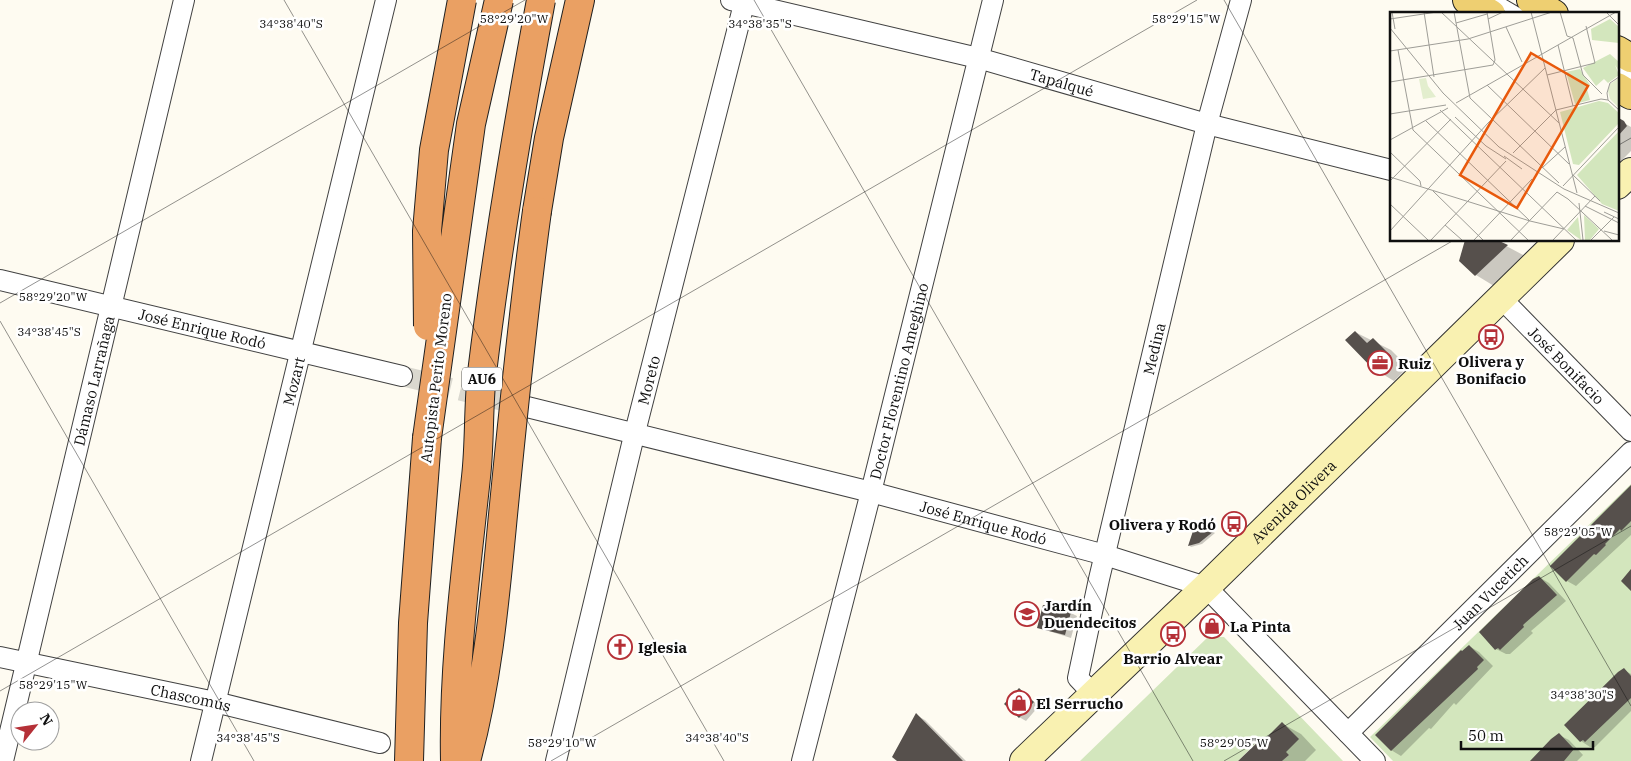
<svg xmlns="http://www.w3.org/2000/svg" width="1631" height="761" viewBox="0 0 1631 761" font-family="'IBM Plex Serif',serif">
  <rect width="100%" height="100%" fill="#fefbf1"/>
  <path fill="#d3e6bd" d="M1631 484V761H1393L1370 737Z
    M1208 637H1224L1343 761H1282L1289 755 1261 738 1238 761H1080Z"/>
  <path fill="#0003" d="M1617 119 1631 127V151L1617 165Z
    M1466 240H1495L1525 256 1494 286 1476 275Z
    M1355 332 1391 350 1408 367 1394 381 1376 370 1347 340Z
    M1631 487V535L1576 586 1567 581Z
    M1195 529 1213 532 1215 533 1202 544 1191 547 1189 545Z
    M1539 577 1549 583 1566 601 1531 631 1533 633 1510 654H1506L1496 649Z
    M1071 613 1077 616 1071 638 1039 628Z
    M1469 646 1479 652 1493 666 1456 705 1454 703 1431 729 1429 728 1401 756 1391 750Z
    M1624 670 1631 674V711L1595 747H1590L1581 741 1566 725Z
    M1019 689 1039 706 1026 721 1019 717Z
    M916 715 925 720 966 761H899Z
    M1283 724 1301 734 1316 750 1305 761H1240Z
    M1559 735 1569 740 1583 755 1577 761H1531Z"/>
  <path fill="#56504c" d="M1617 117 1624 121 1627 126 1617 137Z
    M1465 240H1497L1508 245 1475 276 1459 261Z
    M1355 331 1367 343 1373 338 1391 356 1375 371 1345 340Z
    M1631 485V521L1621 531 1620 529 1605 544 1606 545 1596 555 1594 554 1566 582 1550 566Z
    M1194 528 1214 531 1199 543 1188 546Z
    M1631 569V591L1621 581Z
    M1539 576 1557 595 1523 625 1524 627 1500 650 1498 648 1495 650 1479 632 1533 579Z
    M1043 605 1071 612 1065 635 1037 628Z
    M1469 645 1484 660 1477 667 1478 669 1391 751 1375 735 1461 650 1462 651Z
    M1624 668 1631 676V698L1585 742 1583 740 1580 742 1564 725 1618 672Z
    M1019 688 1034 702 1019 718 1004 704Z
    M916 713 963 761H897L892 757Z
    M1282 722 1299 739 1286 752 1289 755 1282 761H1238L1262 738 1264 740Z
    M1559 733 1574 749 1564 761H1530L1551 739Z"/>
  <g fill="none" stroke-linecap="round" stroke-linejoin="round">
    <path stroke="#dad8cf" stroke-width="20" stroke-dasharray="20 10" stroke-linecap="butt" d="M402 376 523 406"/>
    <defs>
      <path id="lane" d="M1496 0 1520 14
        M1617 70 1631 78"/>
      <g id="street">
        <path id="s1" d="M731 0 978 58 1207 124 1391 170"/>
        <path id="s2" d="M0 280 402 376"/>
        <path id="s3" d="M1501 298 1631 431"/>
        <path id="s4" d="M523 406 871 492 1105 555 1206 587 1375 761"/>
        <path id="s5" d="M0 657 215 702 380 743"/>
        <path id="s6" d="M1093 694 1078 678 1099 579 1207 124 1241 0"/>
        <path id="s7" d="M1348 733 1631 452"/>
        <path id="s8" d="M3 761 184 0"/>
        <path id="s9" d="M201 761 386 0"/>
        <path id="s10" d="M556 761 632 444 745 0"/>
        <path id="s11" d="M802 761 871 492 993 0"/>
      </g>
      <g id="secondary">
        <path d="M1617 185 1631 172"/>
        <path id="s12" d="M1024 761 1206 587 1560 240"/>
      </g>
      <path id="primary" d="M1467 0 1491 14
        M1531 0 1554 14
        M1617 50 1631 58
        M1617 87 1631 95"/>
      <path id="highway" d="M537 211 549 138 580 0
        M409 761 413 623 427 438"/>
    </defs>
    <use href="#lane" stroke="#424242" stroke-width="12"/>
    <use href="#street" stroke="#424242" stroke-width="22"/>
    <use href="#secondary" stroke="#313131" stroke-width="30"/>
    <use href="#primary" stroke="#202020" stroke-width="30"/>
    <use href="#highway" stroke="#202020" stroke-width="30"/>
    <use href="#lane" stroke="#fff" stroke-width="10"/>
    <use href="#street" stroke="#fff" stroke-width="20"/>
    <use href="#secondary" stroke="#f9f1b1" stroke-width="28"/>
    <use href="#primary" stroke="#eecf71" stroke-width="28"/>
    <use href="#highway" stroke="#eaa063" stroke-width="28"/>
    <defs>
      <path id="highway-bridge" d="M428 326 427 231 434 150 462 0
        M427 438 471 124 499 0
        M455 761C453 666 466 571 476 477 480 442 478 407 482 373 497 248 518 124 541 0
        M466 761C488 680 495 598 503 515 513 413 523 312 537 211"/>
    </defs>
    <use href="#highway-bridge" stroke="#202020" stroke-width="30" stroke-linecap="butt"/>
    <use href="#highway-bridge" stroke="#eaa063" stroke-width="28"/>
  </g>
  <path fill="none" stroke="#0f0f0f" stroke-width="1" stroke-opacity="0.45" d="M284 0 724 761M754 0 1193 761M1224 0 1631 706M1617 146 1631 138M0 303 525 0M0 321 254 761M0 691 1197 0M551 761 1454 240M1224 761 1631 526"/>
  <defs>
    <symbol id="bus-ring" viewBox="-11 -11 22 22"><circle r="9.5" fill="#fff" stroke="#b53037" stroke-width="1.5"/><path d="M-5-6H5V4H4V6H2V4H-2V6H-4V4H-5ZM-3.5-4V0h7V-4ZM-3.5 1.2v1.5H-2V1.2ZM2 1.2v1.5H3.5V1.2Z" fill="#b53037"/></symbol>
    <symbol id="office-ring" viewBox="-11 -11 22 22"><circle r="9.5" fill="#fff" stroke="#b53037" stroke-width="1.5"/><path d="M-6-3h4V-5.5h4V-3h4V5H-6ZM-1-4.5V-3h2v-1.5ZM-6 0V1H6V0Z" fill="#b53037"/></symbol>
    <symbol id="school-ring" viewBox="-11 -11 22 22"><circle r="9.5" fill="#fff" stroke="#b53037" stroke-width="1.5"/><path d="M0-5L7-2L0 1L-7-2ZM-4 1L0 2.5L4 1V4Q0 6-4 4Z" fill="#b53037"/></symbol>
    <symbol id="shop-ring" viewBox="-11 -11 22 22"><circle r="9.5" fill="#fff" stroke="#b53037" stroke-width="1.5"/><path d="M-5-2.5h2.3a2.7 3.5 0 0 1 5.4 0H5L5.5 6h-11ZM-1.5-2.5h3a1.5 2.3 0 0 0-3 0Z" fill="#b53037"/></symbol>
    <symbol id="church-ring" viewBox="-11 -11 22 22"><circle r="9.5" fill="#fff" stroke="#b53037" stroke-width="1.5"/><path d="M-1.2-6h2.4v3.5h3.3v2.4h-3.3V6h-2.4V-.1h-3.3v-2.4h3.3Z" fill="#b53037"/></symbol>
  </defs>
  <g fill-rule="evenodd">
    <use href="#bus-ring" x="1477" y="323" width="28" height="28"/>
    <use href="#office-ring" x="1366" y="349" width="28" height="28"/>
    <use href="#bus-ring" x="1220" y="510" width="28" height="28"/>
    <use href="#school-ring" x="1013" y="600" width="28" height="28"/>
    <use href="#shop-ring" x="1198" y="612" width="28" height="28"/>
    <use href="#bus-ring" x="1159" y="620" width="28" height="28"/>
    <use href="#church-ring" x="606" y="633" width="28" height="28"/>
    <use href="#shop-ring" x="1005" y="689" width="28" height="28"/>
  </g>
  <g text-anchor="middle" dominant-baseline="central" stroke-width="5" stroke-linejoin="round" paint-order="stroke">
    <rect fill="#fff" stroke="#575757" stroke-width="1" x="462" y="367.5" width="40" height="23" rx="4"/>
    <g font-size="14" font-weight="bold" fill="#0f0f0f">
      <text x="482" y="379">AU6</text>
    </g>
    <g font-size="15" fill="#0f0f0f" stroke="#fff">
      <text stroke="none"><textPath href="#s1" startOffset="341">Tapalqué</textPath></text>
      <text stroke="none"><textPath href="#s2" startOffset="208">José Enrique Rodó</textPath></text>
      <text stroke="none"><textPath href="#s6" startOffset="360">Medina</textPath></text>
      <text stroke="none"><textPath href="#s3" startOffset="94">José Bonifacio</textPath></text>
      <text transform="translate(436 378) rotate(-83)">Autopista Perito Moreno</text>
      <text stroke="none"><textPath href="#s9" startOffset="391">Mozart</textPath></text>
      <text stroke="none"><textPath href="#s10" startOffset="392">Moreto</textPath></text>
      <text stroke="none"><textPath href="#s8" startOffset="391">Dámaso Larrañaga</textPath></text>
      <text stroke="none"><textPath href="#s11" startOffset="392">Doctor Florentino Ameghino</textPath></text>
      <text stroke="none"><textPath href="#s12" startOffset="374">Avenida Olivera</textPath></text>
      <text stroke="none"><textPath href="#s4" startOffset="475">José Enrique Rodó</textPath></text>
      <text stroke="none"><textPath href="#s7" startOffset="200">Juan Vucetich</textPath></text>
      <text stroke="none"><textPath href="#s5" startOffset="195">Chascomús</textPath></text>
    </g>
    <g font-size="15" font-weight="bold" fill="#0f0f0f" stroke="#fff" text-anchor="start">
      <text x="1491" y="361" text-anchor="middle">Olivera y<tspan x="1491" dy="17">Bonifacio</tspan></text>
      <text x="1398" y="363">Ruiz</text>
      <text x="1216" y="524" text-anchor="end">Olivera y Rodó</text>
      <text x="1044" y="605">Jardín<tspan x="1044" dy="17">Duendecitos</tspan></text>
      <text x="1230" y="626">La Pinta</text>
      <text x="638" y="647">Iglesia</text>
      <text x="1173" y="658" text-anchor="middle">Barrio Alvear</text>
      <text x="1036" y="703">El Serrucho</text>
    </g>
  </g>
  <g transform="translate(1390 12)">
    <rect width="229" height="229" fill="#fefbf1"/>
    <path d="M220 7 229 15V31L202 28 201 17ZM220 42 229 50V59L225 53 229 63 218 71 214 67 206 74 193 56ZM190 57 200 73 197 77 200 88 185 92 176 60ZM209 89 218 91 229 101V111L189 153 183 152 170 100ZM229 119V199L212 192 187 163ZM194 203 209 217 200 228H195ZM188 205 191 228 177 218Z" fill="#d3e6bd"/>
    <path d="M36 66 38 74 46 85 33 87 29 67ZM229 66V96L220 87 218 79 220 72Z" fill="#e3eece"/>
    <path fill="none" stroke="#9e9d97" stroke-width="1" d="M2 0 5 17M34 0 44 65M51 0 169 111M64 0 80 86 169 171M141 0 187 181M170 0 177 24 183 26 193 63 212 82M216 0 229 13M0 7 47 0M98 7 113 0M66 11 97 2M116 15 132 50M0 16 53 81 109 135 174 177 229 201M168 33 183 94M8 38 23 118 138 228M0 39 78 27 162 0M157 63 205 51 196 14M229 65 220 71 217 81 218 88 229 98M0 70 103 53 105 48 97 0M97 73 179 152M66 91 226 0M50 98 186 228M0 102 56 93M65 105 96 134 116 147M36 109 140 209 174 217M0 128 58 96M0 140 30 169 31 174M123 141 166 98 211 87 218 88M114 144 132 157M152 156 175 135M183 163 210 189M0 165 140 209M0 169 61 107M173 174 229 115M43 179 93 228M167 180 178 187 222 228M189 191 193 228M0 192 38 228M195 194 229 211M214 200 229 207M55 213 72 228M0 219 98 111 155 56M214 219 229 223M41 228 116 149M84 228 142 167M121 228 167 180M163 228 205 184M201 228 224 205"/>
    <path fill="#e8590c" fill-opacity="0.15" stroke="#e8590c" stroke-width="2.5" d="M141 41 198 74 127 196 70 163Z"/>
    <rect width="229" height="229" fill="none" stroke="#0f0f0f" stroke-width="2.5"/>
  </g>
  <g font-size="12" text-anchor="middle" fill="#0f0f0f" stroke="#fff" stroke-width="5" stroke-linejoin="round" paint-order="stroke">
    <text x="514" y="23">58°29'20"W</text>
    <text x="1186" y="23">58°29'15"W</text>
    <text x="760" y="28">34°38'35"S</text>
    <text x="291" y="28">34°38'40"S</text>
    <text x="53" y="301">58°29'20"W</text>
    <text x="49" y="336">34°38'45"S</text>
    <text x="1578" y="536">58°29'05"W</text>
    <text x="53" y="689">58°29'15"W</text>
    <text x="1582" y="699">34°38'30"S</text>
    <text x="248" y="742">34°38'45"S</text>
    <text x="717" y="742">34°38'40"S</text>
    <text x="562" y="747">58°29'10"W</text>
    <text x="1234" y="747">58°29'05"W</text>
  </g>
  <g transform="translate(35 726) rotate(60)"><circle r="24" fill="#ffffff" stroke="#9f9f9f"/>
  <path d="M0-4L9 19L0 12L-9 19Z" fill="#b53037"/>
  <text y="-8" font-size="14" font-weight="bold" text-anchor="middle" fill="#0f0f0f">N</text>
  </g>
  <path d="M1461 741v8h132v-8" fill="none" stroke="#0f0f0f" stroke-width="2.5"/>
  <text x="1468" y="741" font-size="15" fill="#0f0f0f" stroke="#ffffff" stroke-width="4" paint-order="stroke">50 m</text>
</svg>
